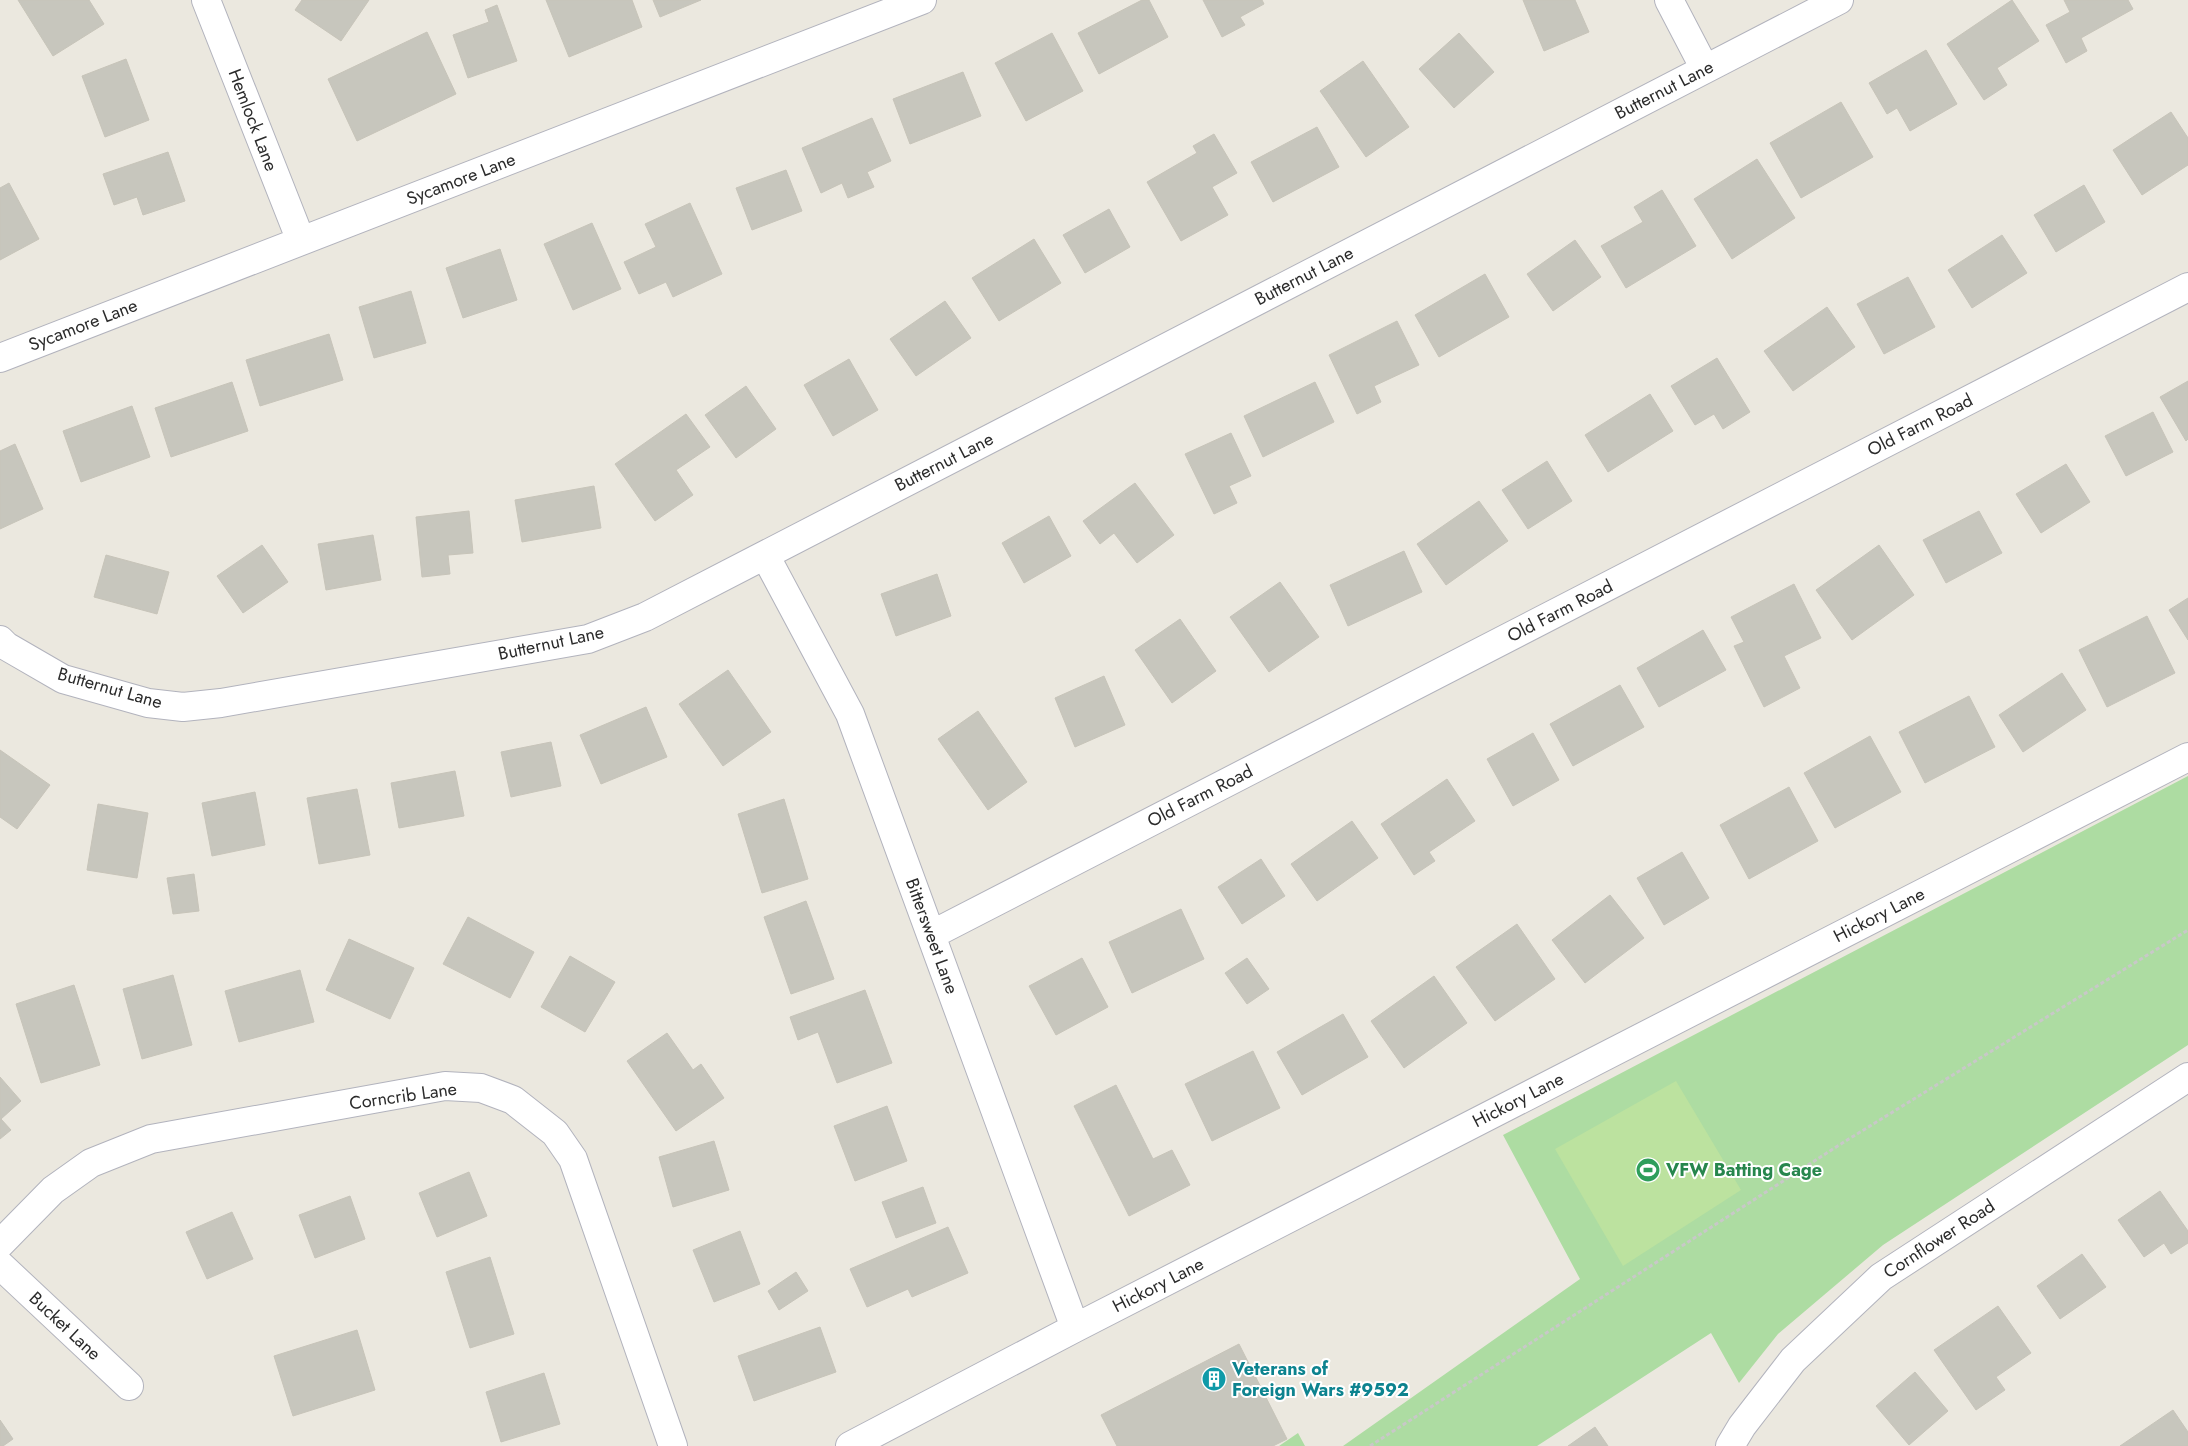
<svg xmlns="http://www.w3.org/2000/svg" width="2188" height="1446" viewBox="0 0 2188 1446" font-family="Jost,sans-serif">
  <rect width="100%" height="100%" fill="#ebe8df"/>
  <path fill="#addca2" d="M2188 776V1045L1883 1245 1778 1334 1739 1383 1711 1333 1537 1446H1343L1580 1279 1503 1135Z
    M1298 1433 1305 1446H1279Z"/>
  <path fill="#bce29f" d="M1676 1081 1741 1190 1623 1266 1555 1149Z"/>
  <path fill="#c7c6bd" stroke="#c7c4b9" d="M18 0H89L104 24 53 56Z
    M302 0H369L341 41 295 10Z
    M546 0H632L642 27 569 57Z
    M653 0H701L660 17Z
    M1142 0H1149L1168 37 1099 74 1078 33Z
    M1203 0H1262L1264 4 1240 17 1245 25 1222 37Z
    M1523 0H1575L1589 32 1544 51Z
    M2012 0 2039 41 1997 68 2007 85 1984 100 1947 44Z
    M2064 0H2128L2133 9 2081 38 2087 51 2066 63 2046 25 2070 12Z
    M497 5 517 61 468 78 453 35 489 22 485 10Z
    M427 32 456 94 357 141 328 79Z
    M1052 33 1083 91 1026 121 995 63Z
    M1459 33 1494 72 1454 108 1419 69Z
    M1926 50 1957 104 1910 131 1897 108 1887 114 1869 83Z
    M126 59 149 120 105 137 82 76Z
    M1363 61 1409 127 1366 157 1320 91Z
    M963 72 981 116 910 144 893 99Z
    M1841 102 1873 157 1801 198 1770 143Z
    M2171 112 2188 138V165L2142 195 2113 150Z
    M872 118 891 161 867 172 874 187 848 198 842 183 821 193 802 148Z
    M1317 127 1339 167 1273 202 1251 162Z
    M1214 134 1237 173 1212 187 1228 215 1181 241 1147 182 1197 153 1193 146Z
    M168 152 185 201 143 215 137 197 114 205 103 174Z
    M1757 159 1795 218 1732 259 1694 199Z
    M786 170 802 211 752 230 736 188Z
    M9 183 39 239 0 260V188Z
    M2084 185 2105 222 2056 252 2034 215Z
    M1662 190 1696 246 1626 288 1601 246 1643 222 1634 207Z
    M690 203 722 274 673 297 666 282 639 294 624 262 656 247 645 224Z
    M1109 209 1130 247 1085 273 1063 235Z
    M592 223 621 289 573 310 544 244Z
    M2002 235 2027 273 1972 308 1948 270Z
    M1034 239 1061 283 999 321 972 278Z
    M1575 240 1601 277 1553 311 1527 274Z
    M500 249 517 300 463 318 446 268Z
    M1485 274 1509 317 1439 357 1415 315Z
    M1908 277 1935 327 1884 354 1857 304Z
    M411 291 426 343 374 358 359 307Z
    M945 301 971 338 916 376 890 339Z
    M1827 307 1855 347 1793 391 1764 351Z
    M1397 321 1419 365 1374 386 1381 402 1357 414 1329 355Z
    M329 334 343 380 260 406 246 360Z
    M1717 358 1750 412 1723 429 1714 414 1695 425 1671 386Z
    M849 359 878 410 833 436 804 385Z
    M2188 381V439L2186 441 2160 397Z
    M232 382 248 431 171 457 155 408Z
    M1315 382 1334 422 1263 457 1244 416Z
    M746 386 776 429 736 458 705 415Z
    M1650 394 1673 431 1608 472 1585 435Z
    M132 406 150 457 81 482 63 431Z
    M2153 412 2173 452 2126 476 2105 436Z
    M686 414 710 447 676 470 693 495 655 521 615 464Z
    M1231 433 1251 476 1229 486 1237 503 1214 514 1185 454Z
    M15 444 43 509 0 529V451Z
    M1547 461 1572 501 1528 529 1502 490Z
    M2066 464 2090 502 2041 533 2016 494Z
    M1135 483 1174 535 1137 563 1114 533 1100 544 1083 521Z
    M594 486 601 528 522 542 515 500Z
    M1479 501 1508 541 1446 585 1417 544Z
    M469 511 473 553 448 555 450 574 422 577 416 517Z
    M1979 511 2002 553 1946 583 1923 540Z
    M1049 516 1071 556 1024 583 1002 543Z
    M373 535 381 580 326 590 318 544Z
    M262 545 288 582 243 613 217 576Z
    M1879 545 1914 595 1852 640 1816 590Z
    M1404 551 1422 592 1348 626 1330 585Z
    M106 555 169 572 157 614 94 597Z
    M937 574 951 616 896 636 881 594Z
    M1280 582 1319 637 1269 672 1230 617Z
    M1794 584 1821 638 1784 656 1800 688 1764 707 1734 646 1744 642 1731 617Z
    M2188 598V640L2169 610Z
    M2147 616 2175 673 2107 707 2079 650Z
    M1180 619 1216 671 1172 703 1135 650Z
    M1703 630 1726 670 1659 707 1637 668Z
    M728 670 771 732 723 766 679 704Z
    M2062 673 2086 710 2023 752 1999 715Z
    M1104 676 1125 725 1075 747 1055 698Z
    M1620 685 1644 727 1573 766 1550 724Z
    M1969 696 1995 747 1925 783 1899 732Z
    M646 707 667 757 601 784 580 735Z
    M978 711 1027 782 988 810 938 739Z
    M1533 733 1559 780 1513 806 1487 759Z
    M1870 736 1901 792 1835 828 1804 773Z
    M551 742 561 786 511 797 501 752Z
    M0 750 50 785 17 829 0 817Z
    M455 771 464 816 399 828 391 783Z
    M1447 779 1475 821 1429 852 1435 861 1414 875 1381 824Z
    M1789 787 1818 841 1749 879 1720 825Z
    M357 789 370 855 319 864 307 798Z
    M255 792 265 845 212 856 202 803Z
    M784 799 808 879 762 893 738 814Z
    M98 804 148 813 137 878 87 870Z
    M1352 821 1378 858 1317 901 1291 864Z
    M1682 852 1709 898 1664 925 1637 878Z
    M1261 859 1285 896 1242 924 1218 887Z
    M194 874 199 911 173 914 167 878Z
    M1610 895 1644 938 1585 983 1552 940Z
    M806 901 834 979 791 994 764 917Z
    M1181 909 1204 959 1132 993 1109 942Z
    M468 917 534 952 510 998 443 964Z
    M1517 924 1555 979 1495 1021 1456 967Z
    M349 939 414 968 390 1019 326 990Z
    M570 956 615 982 585 1032 541 1007Z
    M1082 958 1108 1007 1056 1035 1029 986Z
    M1247 958 1269 989 1247 1004 1225 973Z
    M300 970 314 1022 239 1042 225 991Z
    M173 975 192 1045 142 1059 123 989Z
    M1434 976 1467 1023 1404 1068 1371 1021Z
    M74 985 100 1065 41 1083 16 1004Z
    M865 990 892 1063 837 1083 818 1032 798 1040 790 1017Z
    M1343 1014 1368 1057 1302 1095 1277 1052Z
    M667 1033 693 1070 701 1064 724 1098 676 1131 627 1061Z
    M1253 1051 1280 1108 1212 1141 1185 1084Z
    M0 1077 21 1101 1 1119 11 1130 0 1139Z
    M1116 1085 1153 1159 1172 1150 1190 1185 1129 1216 1074 1106Z
    M887 1106 907 1161 855 1181 834 1126Z
    M714 1141 729 1190 673 1207 659 1157Z
    M469 1172 487 1216 437 1237 419 1193Z
    M923 1187 936 1223 896 1238 882 1202Z
    M2160 1191 2188 1231V1243L2171 1254 2164 1243 2144 1257 2118 1220Z
    M350 1196 365 1239 315 1258 299 1215Z
    M232 1212 253 1259 207 1279 186 1232Z
    M948 1227 968 1273 912 1297 908 1289 867 1307 850 1269Z
    M740 1231 760 1284 714 1302 693 1250Z
    M2082 1254 2106 1287 2060 1319 2037 1286Z
    M490 1257 514 1334 470 1348 446 1272Z
    M796 1272 808 1291 779 1310 768 1291Z
    M1998 1306 2031 1353 1996 1377 2005 1390 1976 1410 1934 1350Z
    M820 1327 836 1372 754 1401 738 1356Z
    M357 1330 375 1390 293 1416 274 1356Z
    M1239 1344 1287 1439 1273 1446H1117L1101 1415Z
    M1915 1372 1948 1411 1909 1445 1876 1406Z
    M544 1373 560 1424 501 1442 486 1392Z
    M2173 1410 2188 1432V1446H2120Z
    M0 1420 13 1439 3 1446H0Z
    M1595 1427 1608 1446H1568Z"/>
  <g fill="none" stroke-linecap="round" stroke-linejoin="round">
    <defs>
      <path id="minor" d="M206 0 301 241
        M1669 0 1705 69
        M0 358 922 0
        M765 555 850 714 1075 1328
        M0 640 6 646 63 679 148 703 183 707 221 703 588 639 645 617 1839 0
        M931 935 2188 287
        M0 1244 53 1190 91 1163 151 1139 445 1086 481 1088 513 1100 555 1133 573 1159 673 1446
        M0 1265 129 1386
        M850 1446 1075 1328 2188 757
        M1730 1446 1742 1426 1793 1360 1881 1277 2188 1077"/>
    </defs>
    <use href="#minor" stroke="#b2b3bd" stroke-width="30"/>
    <path stroke="#c8c8c8" stroke-width="3" stroke-dasharray="4 2.5" stroke-linecap="butt" d="M1370 1446 1844 1142 2188 930"/>
    <use href="#minor" stroke="#fff" stroke-width="28"/>
  </g>
  <defs>
    <symbol id="stadium-disc" viewBox="-11 -11 22 22"><circle r="9.5" fill="#2e9e5b" stroke="#fff"/><path d="M0-5a6.5 5 0 1 0 0 10a6.5 5 0 1 0 0-10ZM-3.5-1.8h7v3.6h-7Z" fill="#fff"/></symbol>
    <symbol id="building-disc" viewBox="-11 -11 22 22"><circle r="9.5" fill="#0f9aa8" stroke="#fff"/><path d="M-4-6H4V6H1V3H-1V6H-4ZM-2.5-4.3h1.7v1.8h-1.7ZM.8-4.3h1.7v1.8H.8ZM-2.5-1h1.7V.8h-1.7ZM.8-1h1.7V.8H.8Z" fill="#fff"/></symbol>
  </defs>
  <g fill-rule="evenodd">
    <use href="#stadium-disc" x="1634" y="1156" width="28" height="28"/>
    <use href="#building-disc" x="1200" y="1365" width="28" height="28"/>
  </g>
  <g text-anchor="middle" dominant-baseline="central" stroke-width="4" stroke-linejoin="round" paint-order="stroke">
    <g font-size="18" fill="#2b2b2b" stroke="#fff">
      <text transform="translate(1664 90) rotate(-27)">Butternut Lane</text>
      <text transform="translate(253 120) rotate(69)">Hemlock Lane</text>
      <text transform="translate(461 179) rotate(-21)">Sycamore Lane</text>
      <text transform="translate(1304 276) rotate(-27)">Butternut Lane</text>
      <text transform="translate(83 325) rotate(-21)">Sycamore Lane</text>
      <text transform="translate(1920 425) rotate(-27)">Old Farm Road</text>
      <text transform="translate(944 462) rotate(-27)">Butternut Lane</text>
      <text transform="translate(1560 611) rotate(-27)">Old Farm Road</text>
      <text transform="translate(551 643) rotate(-12)">Butternut Lane</text>
      <text transform="translate(110 688) rotate(16)">Butternut Lane</text>
      <text transform="translate(1200 796) rotate(-27)">Old Farm Road</text>
      <text transform="translate(1879 915) rotate(-27)">Hickory Lane</text>
      <text transform="translate(932 936) rotate(70)">Bittersweet Lane</text>
      <text transform="translate(403 1096) rotate(-8)">Corncrib Lane</text>
      <text transform="translate(1518 1100) rotate(-27)">Hickory Lane</text>
      <text transform="translate(1939 1239) rotate(-33)">Cornflower Road</text>
      <text transform="translate(1158 1285) rotate(-27)">Hickory Lane</text>
      <text transform="translate(65 1326) rotate(43)">Bucket Lane</text>
    </g>
    <g font-size="18" font-weight="bold" fill="#27864d" stroke="#fff" text-anchor="start">
      <text x="1666" y="1170">VFW Batting Cage</text>
    </g>
    <g font-size="18" font-weight="bold" fill="#0d838f" stroke="#fff" text-anchor="start">
      <text x="1232" y="1369">Veterans of<tspan x="1232" dy="21">Foreign Wars #9592</tspan></text>
    </g>
  </g>
</svg>
